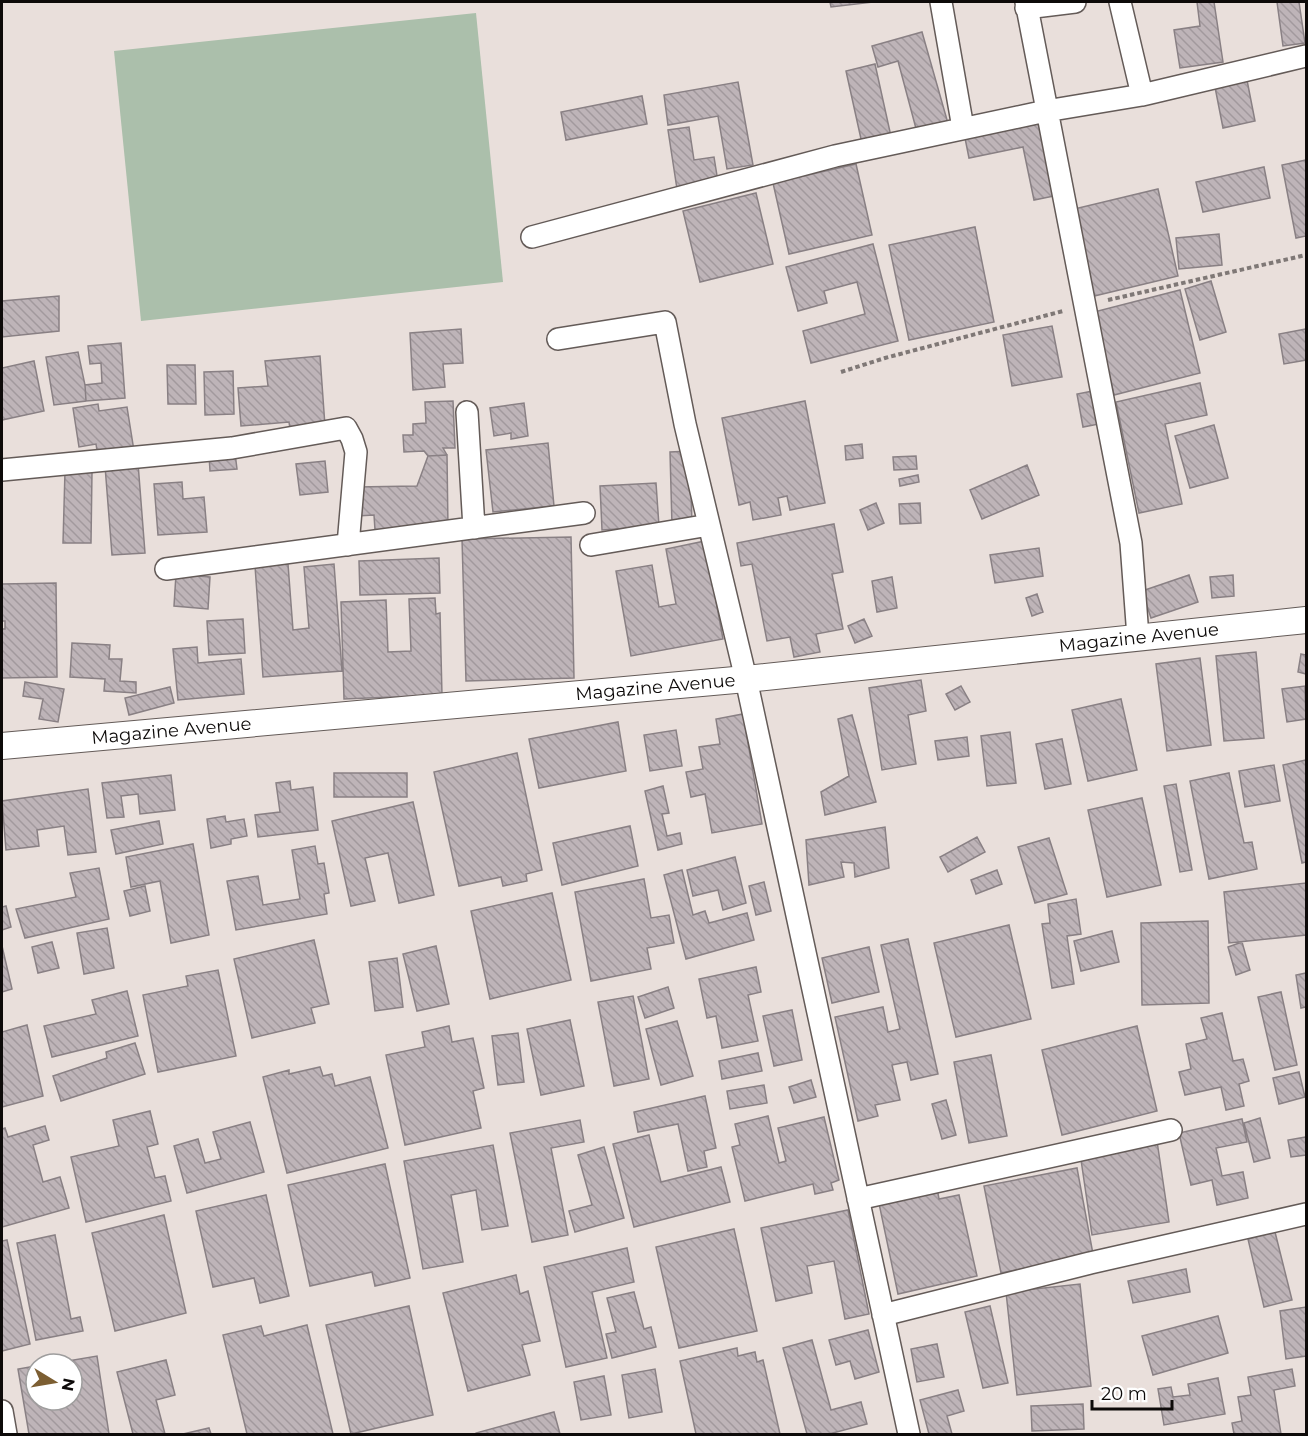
<svg xmlns="http://www.w3.org/2000/svg" width="1308" height="1436" viewBox="0 0 1308 1436" font-family="Montserrat,sans-serif">
  <defs>
    <pattern id="building-back-hatch" width="6" height="6" patternUnits="userSpaceOnUse" patternTransform="scale(1.5)"><rect width="6" height="6" fill="#beb4b8"/><path d="M-1 5l2 2M0 0l6 6M5-1l2 2" fill="none" stroke="#a2999d"/></pattern>
  </defs>
  <rect width="100%" height="100%" fill="#e9dfdb"/>
  <path fill="#abbfab" d="M476 13 503 282 141 321 114 51Z"/>
  <path fill="url(#building-back-hatch)" stroke="#898084" stroke-width="1.5" d="M830 2H873L831 7Z
    M1197 2H1214L1223 62 1180 68 1174 30 1200 26Z
    M1277 2H1299L1305 43 1283 46Z
    M922 32 949 127 918 136 898 61 878 67 872 46Z
    M875 64 892 141 863 148 846 71Z
    M1246 75 1255 121 1223 128 1214 82Z
    M738 82 753 165 727 169 718 116 668 125 664 95Z
    M642 96 647 124 566 140 561 112Z
    M1044 121 1059 195 1034 200 1023 147 969 158 965 138Z
    M689 127 694 160 714 157 718 182 677 189 668 130Z
    M1306 160V236L1296 238 1282 165Z
    M856 164 872 235 789 254 773 183Z
    M1264 167 1270 198 1203 212 1196 182Z
    M1158 189 1178 276 1090 297 1070 210Z
    M756 193 773 264 700 282 683 211Z
    M975 227 994 322 909 340 889 245Z
    M1219 234 1222 265 1179 269 1176 238Z
    M873 244 898 341 811 363 803 331 865 314 857 282 824 291 827 303 798 311 786 267Z
    M1211 281 1226 332 1200 340 1185 289Z
    M1180 290 1200 373 1114 395 1094 312Z
    M59 296V331L2 337V301Z
    M1052 326 1062 377 1012 386 1003 335Z
    M461 329 463 363 443 364 445 387 413 390 410 333Z
    M1306 329V360L1284 364 1279 334Z
    M121 343 125 398 86 401 85 385 102 383 101 363 90 364 88 346Z
    M78 352 85 385 86 401 54 405 46 357Z
    M320 356 325 426 290 429 289 422 241 426 238 388 268 386 265 361Z
    M34 361 44 411 2 420V368Z
    M167 365H195L196 404H168Z
    M233 371 234 414 205 415 204 372Z
    M1200 383 1207 415 1165 424 1182 504 1139 513 1116 402Z
    M1093 391 1099 424 1083 427 1077 394Z
    M453 401 455 448H443L447 455 428 456 424 451 404 452 403 435H413V424L426 423 425 402Z
    M805 401 825 503 790 510 787 496 778 498 781 515 753 520 750 502 739 505 722 418Z
    M524 403 528 436 511 439V433L494 436 490 408Z
    M98 404 99 411 127 407 134 451 98 457 96 444 79 447 73 408Z
    M1214 425 1228 478 1190 488 1175 436Z
    M548 443 554 506 493 512 486 450Z
    M862 444 863 458 846 460 845 446Z
    M690 451 692 526H672L670 452Z
    M235 453 237 469 210 471 209 455Z
    M447 455 448 528 375 530 374 515 357 516 356 487 417 486 428 456Z
    M916 456 917 469 894 470 893 457Z
    M325 461 328 492 300 495 296 464Z
    M138 463 145 553 112 555 105 466Z
    M1027 465 1039 495 982 519 970 490Z
    M65 471 92 472 91 543H63Z
    M918 475 919 482 900 486 899 479Z
    M182 482 183 499 204 497 207 532 158 535 154 484Z
    M656 483 659 526 602 530 600 486Z
    M876 503 884 523 868 530 860 510Z
    M920 503 921 523 900 524 899 504Z
    M834 524 843 572 832 574 843 629 816 634 820 652 794 657 790 637 767 641 752 564 741 566 737 543Z
    M571 537 574 678 466 681 462 539Z
    M705 541 723 639 631 656 616 571 652 565 659 607 676 604 666 549Z
    M1039 548 1043 576 995 583 990 555Z
    M439 558 440 593 360 595 359 561Z
    M288 564 293 630 309 628 304 567 334 564 342 671 263 677 255 566Z
    M176 574 210 577 208 609 174 606Z
    M1189 575 1198 602 1151 618 1142 591Z
    M1233 575 1234 596 1212 598 1210 577Z
    M892 577 897 608 877 612 872 581Z
    M56 583 57 677 2 678V629H5V621H2V584Z
    M1037 594 1043 612 1032 616 1026 598Z
    M435 598 436 614 440 613 442 695 344 699 341 602 386 600 388 652 411 651 409 599Z
    M243 619 245 653 209 655 207 621Z
    M864 619 872 636 855 643 848 626Z
    M72 643 110 645 109 659H122L120 681 136 682V693L104 691 105 679 70 677Z
    M197 647 198 663 241 659 244 694 178 700 173 649Z
    M1256 652 1264 738 1224 741 1216 656Z
    M1301 654 1306 655V674L1298 672Z
    M1200 658 1211 745 1167 751 1156 664Z
    M921 680 926 711 908 715 916 764 882 770 869 688Z
    M25 682 64 689 58 722 39 719 43 699 23 696Z
    M961 686 970 702 955 710 946 694Z
    M1305 686 1306 719 1287 722 1282 689Z
    M170 687 174 703 129 715 125 698Z
    M1121 699 1137 770 1088 781 1072 710Z
    M743 714 762 824 712 833 705 794 691 797 686 772 703 769 699 747 720 744 716 719Z
    M852 715 876 802 825 815 821 792 849 776 838 719Z
    M618 722 626 771 539 788 529 739Z
    M676 730 682 766 650 771 644 735Z
    M1010 732 1016 783 987 786 981 736Z
    M967 737 969 756 938 760 935 741Z
    M1062 739 1071 784 1045 789 1036 744Z
    M517 753 542 870 526 874 527 881 503 886 501 877 459 886 434 772Z
    M1306 760V862L1302 863 1283 765Z
    M1274 765 1280 801 1245 807 1239 771Z
    M334 773H407V797H334Z
    M1229 773 1244 843 1252 842 1257 869 1209 879 1190 781Z
    M171 775 175 810 140 814 138 794 121 796 124 817 107 818 102 783Z
    M290 781 291 790 313 787 318 830 258 837 255 815 280 812 276 783Z
    M1176 784 1192 870 1180 872 1164 786Z
    M663 786 669 813 662 814 667 836 680 833 682 844 658 850 645 791Z
    M88 789 96 852 68 855 64 826 37 830 39 846 6 850 2 801Z
    M1142 798 1161 885 1107 897 1088 810Z
    M413 802 434 895 399 903 388 853 365 858 375 901 351 906 332 821Z
    M225 816 226 822 244 819 247 836 231 839V844L211 848 207 819Z
    M159 821 163 844 116 854 111 830Z
    M630 826 638 866 562 885 553 843Z
    M885 827 889 868 855 877 854 863 841 862 844 877 809 885 806 840Z
    M977 837 985 852 948 872 940 857Z
    M1049 838 1067 894 1035 903 1018 847Z
    M193 844 209 935 171 943 160 881 131 887 126 857Z
    M315 846 318 864 324 863 329 893 324 894 327 914 236 930 227 881 258 876 263 905 300 899 292 850Z
    M735 857 746 903 723 910 718 890 693 896 687 870Z
    M99 868 109 919 25 938 16 909 76 897 70 873Z
    M682 870 693 915 705 911 709 923 747 913 754 940 686 959 664 875Z
    M997 870 1002 884 976 894 971 880Z
    M644 879 651 918 669 915 674 943 647 948 651 969 591 981 575 892Z
    M764 882 771 911 756 915 749 886Z
    M1306 883V935L1229 943 1224 892Z
    M145 886 150 911 130 916 124 891Z
    M552 893 571 980 490 999 471 911Z
    M1076 899 1081 934 1067 936 1074 984 1052 988 1042 924 1050 923 1048 904Z
    M6 906 11 927 2 930V907Z
    M1208 921 1209 1003 1142 1005 1141 923Z
    M1009 925 1031 1019 956 1037 934 943Z
    M107 928 114 968 84 974 77 933Z
    M1112 931 1119 962 1081 971 1074 941Z
    M908 939 938 1074 911 1080 907 1062 892 1065 900 1100 875 1105 878 1116 858 1121 835 1017 883 1007 888 1032 900 1029 881 945Z
    M314 940 329 1004 311 1008 315 1023 252 1038 234 959Z
    M52 942 59 968 38 973 32 947Z
    M1242 942 1250 970 1236 975 1228 947Z
    M2 946 12 989 2 992Z
    M436 946 449 1004 417 1011 403 954Z
    M869 947 879 992 832 1003 822 958Z
    M397 958 403 1007 375 1011 369 962Z
    M756 967 761 992 748 995 758 1041 722 1048 716 1016 707 1018 699 979Z
    M218 970 236 1056 158 1072 143 995 188 986 186 976Z
    M1306 973V1007L1301 1008 1296 975Z
    M668 987 674 1008 645 1018 638 997Z
    M127 991 138 1036 52 1057 44 1026 96 1014 92 1000Z
    M1281 992 1297 1065 1275 1070 1258 997Z
    M633 996 649 1079 614 1086 598 1002Z
    M792 1010 802 1060 774 1066 763 1016Z
    M1222 1013 1233 1061 1243 1059 1249 1081 1239 1084 1244 1106 1226 1110 1221 1087 1185 1095 1179 1072 1191 1069 1186 1044 1207 1039 1201 1018Z
    M570 1020 584 1086 541 1095 527 1029Z
    M677 1021 693 1076 661 1085 646 1029Z
    M27 1025 43 1096 2 1107V1085L3 1084 2 1078V1032Z
    M449 1026 452 1042 473 1038 484 1088 473 1091 481 1128 405 1145 386 1055 425 1047 422 1032Z
    M1137 1026 1157 1111 1062 1135 1042 1050Z
    M518 1033 524 1082 498 1085 492 1036Z
    M135 1043 145 1074 61 1101 53 1076 107 1058 106 1052Z
    M758 1053 762 1071 722 1079 719 1061Z
    M991 1055 1007 1136 969 1143 954 1062Z
    M320 1067 323 1076 332 1074 335 1086 370 1077 388 1148 287 1173 263 1077 289 1070V1074Z
    M1299 1072 1305 1097 1279 1104 1273 1078Z
    M811 1080 816 1097 794 1103 789 1087Z
    M764 1085 767 1103 730 1109 727 1091Z
    M705 1096 716 1148 704 1151 707 1167 688 1171 678 1124 638 1132 634 1112Z
    M946 1100 956 1135 942 1139 932 1104Z
    M150 1111 158 1144 147 1147 155 1178 165 1176 171 1201 86 1222 71 1157 119 1146 113 1120Z
    M768 1116 779 1163 786 1161 778 1128 824 1117 839 1180 831 1183 833 1190 815 1194 813 1184 745 1201 732 1147 740 1145 735 1124Z
    M1260 1118 1270 1158 1254 1162 1244 1123Z
    M1242 1119 1247 1142 1216 1148 1222 1176 1243 1172 1248 1198 1217 1205 1212 1180 1191 1185 1179 1133Z
    M580 1120 584 1142 551 1148 568 1235 532 1242 510 1133Z
    M250 1122 264 1172 187 1193 174 1146 198 1139 205 1163 221 1159 213 1132Z
    M45 1126 49 1140 33 1145 43 1182 60 1177 69 1208 2 1227V1129L5 1128 8 1137Z
    M649 1135 661 1182 721 1167 730 1202 634 1227 613 1144Z
    M1306 1137V1155L1291 1157 1288 1140Z
    M1157 1141 1169 1222 1092 1235 1080 1153Z
    M493 1145 508 1226 482 1230 476 1190 451 1195 463 1262 423 1269 404 1161Z
    M604 1147 624 1218 575 1232 569 1211 592 1205 578 1155Z
    M385 1164 410 1278 375 1286 372 1272 310 1286 288 1185Z
    M1077 1168 1093 1254 1001 1273 984 1186Z
    M937 1188 939 1199 959 1195 977 1276 898 1294 877 1194Z
    M266 1195 289 1296 260 1303 254 1278 213 1287 196 1211Z
    M848 1210 869 1314 845 1319 834 1261 807 1266 812 1293 776 1301 761 1228Z
    M164 1215 186 1313 115 1331 92 1233Z
    M734 1229 757 1331 679 1348 656 1247Z
    M1275 1232 1292 1300 1264 1307 1248 1239Z
    M55 1235 71 1319 80 1317 83 1331 36 1340 17 1243Z
    M7 1240 30 1344 2 1351V1241Z
    M627 1248 634 1282 592 1292 607 1358 566 1367 544 1267Z
    M1186 1269 1190 1292 1133 1303 1128 1281Z
    M516 1275 520 1294 528 1291 540 1341 522 1345 530 1375 468 1391 443 1293Z
    M1080 1284 1091 1386 1017 1395 1006 1292Z
    M634 1292 644 1329 651 1327 656 1347 612 1358 606 1334 616 1332 607 1298Z
    M409 1306 433 1415 351 1434 326 1325Z
    M990 1306 1008 1383 983 1388 965 1312Z
    M1306 1307V1356L1286 1359 1280 1311Z
    M1218 1316 1228 1353 1153 1375 1142 1336Z
    M307 1325 333 1434H247L223 1335 261 1326 264 1336Z
    M868 1330 879 1372 855 1379 850 1361 836 1365 829 1340Z
    M812 1340 831 1410 861 1402 867 1424 829 1434H807L783 1348Z
    M937 1344 944 1377 917 1382 911 1349Z
    M737 1348 738 1356 755 1352 757 1362 763 1360 780 1434H696L680 1361Z
    M97 1356 109 1434H29L18 1369 36 1366V1400H72V1364H50Z
    M166 1360 175 1395 156 1400 165 1434H133L117 1372Z
    M655 1369 662 1412 629 1418 622 1375Z
    M1292 1369 1295 1386 1274 1390 1281 1434H1234L1232 1423 1242 1421 1238 1397 1251 1395 1248 1377Z
    M604 1376 611 1415 581 1420 574 1382Z
    M1218 1378 1225 1414 1164 1425 1158 1389 1171 1387 1173 1397 1190 1395 1188 1384Z
    M958 1390 964 1411 947 1416 952 1434H929L920 1400Z
    M1083 1404 1084 1429 1032 1431 1031 1406Z
    M554 1412 560 1434H476V1433Z
    M209 1428 211 1434H183Z"/>
  <g fill="none" stroke-linecap="round" stroke-linejoin="round">
    <defs>
      <path id="minor" d="M941 2 963 128
        M1026 2 1131 543 1138 637
        M1120 2 1142 95
        M1026 8 1075 2
        M532 237 835 156 1046 111 1142 95 1306 56
        M558 339 665 322 685 424 746 679 909 1434
        M467 412 474 528
        M2 470 232 448 346 428 352 439 356 452 348 545
        M591 545 709 525
        M166 569 584 513
        M858 1199 1171 1130
        M883 1315 1090 1263 1306 1214
        M2 1411 6 1434"/>
      <g id="tertiary">
        <path id="s1" d="M2 746 746 679 1306 620"/>
      </g>
    </defs>
    <use href="#minor" stroke="#645b58" stroke-width="24"/>
    <use href="#tertiary" stroke="#645b58" stroke-width="28"/>
    <path stroke="#7f7876" stroke-width="4" stroke-dasharray="4.5 3" stroke-linecap="butt" d="M1108 300 1306 255
      M841 372 885 358 1063 311"/>
    <use href="#minor" stroke="#fff" stroke-width="21"/>
    <use href="#tertiary" stroke="#fff" stroke-width="26"/>
  </g>
  <g text-anchor="middle" dominant-baseline="central" stroke-width="5" stroke-linejoin="round" paint-order="stroke">
    <g font-size="18" fill="#0d0a09" stroke="#fff">
      <text stroke="none"><textPath href="#s1" startOffset="1142">Magazine Avenue</textPath></text>
      <text stroke="none"><textPath href="#s1" startOffset="656">Magazine Avenue</textPath></text>
      <text stroke="none"><textPath href="#s1" startOffset="170">Magazine Avenue</textPath></text>
    </g>
  </g>
  <rect width="1308" height="1436" fill="none" stroke="#0d0a09" stroke-width="6"/>
  <g transform="translate(54 1382) rotate(101)"><circle r="28" fill="#ffffff" stroke="#9e9d9d" stroke-width="1.5"/>
  <path d="M0-4.5L10 22L0 15L-10 22Z" fill="#7c5e32"/>
  <text y="-9" font-size="16" font-weight="bold" text-anchor="middle" fill="#0d0a09">N</text>
  </g>
  <path d="M1092 1400v9h80v-9" fill="none" stroke="#0d0a09" stroke-width="3"/>
  <text x="1101" y="1400" font-size="18" fill="#0d0a09" stroke="#ffffff" stroke-width="4.5" paint-order="stroke">20 m</text>
</svg>
